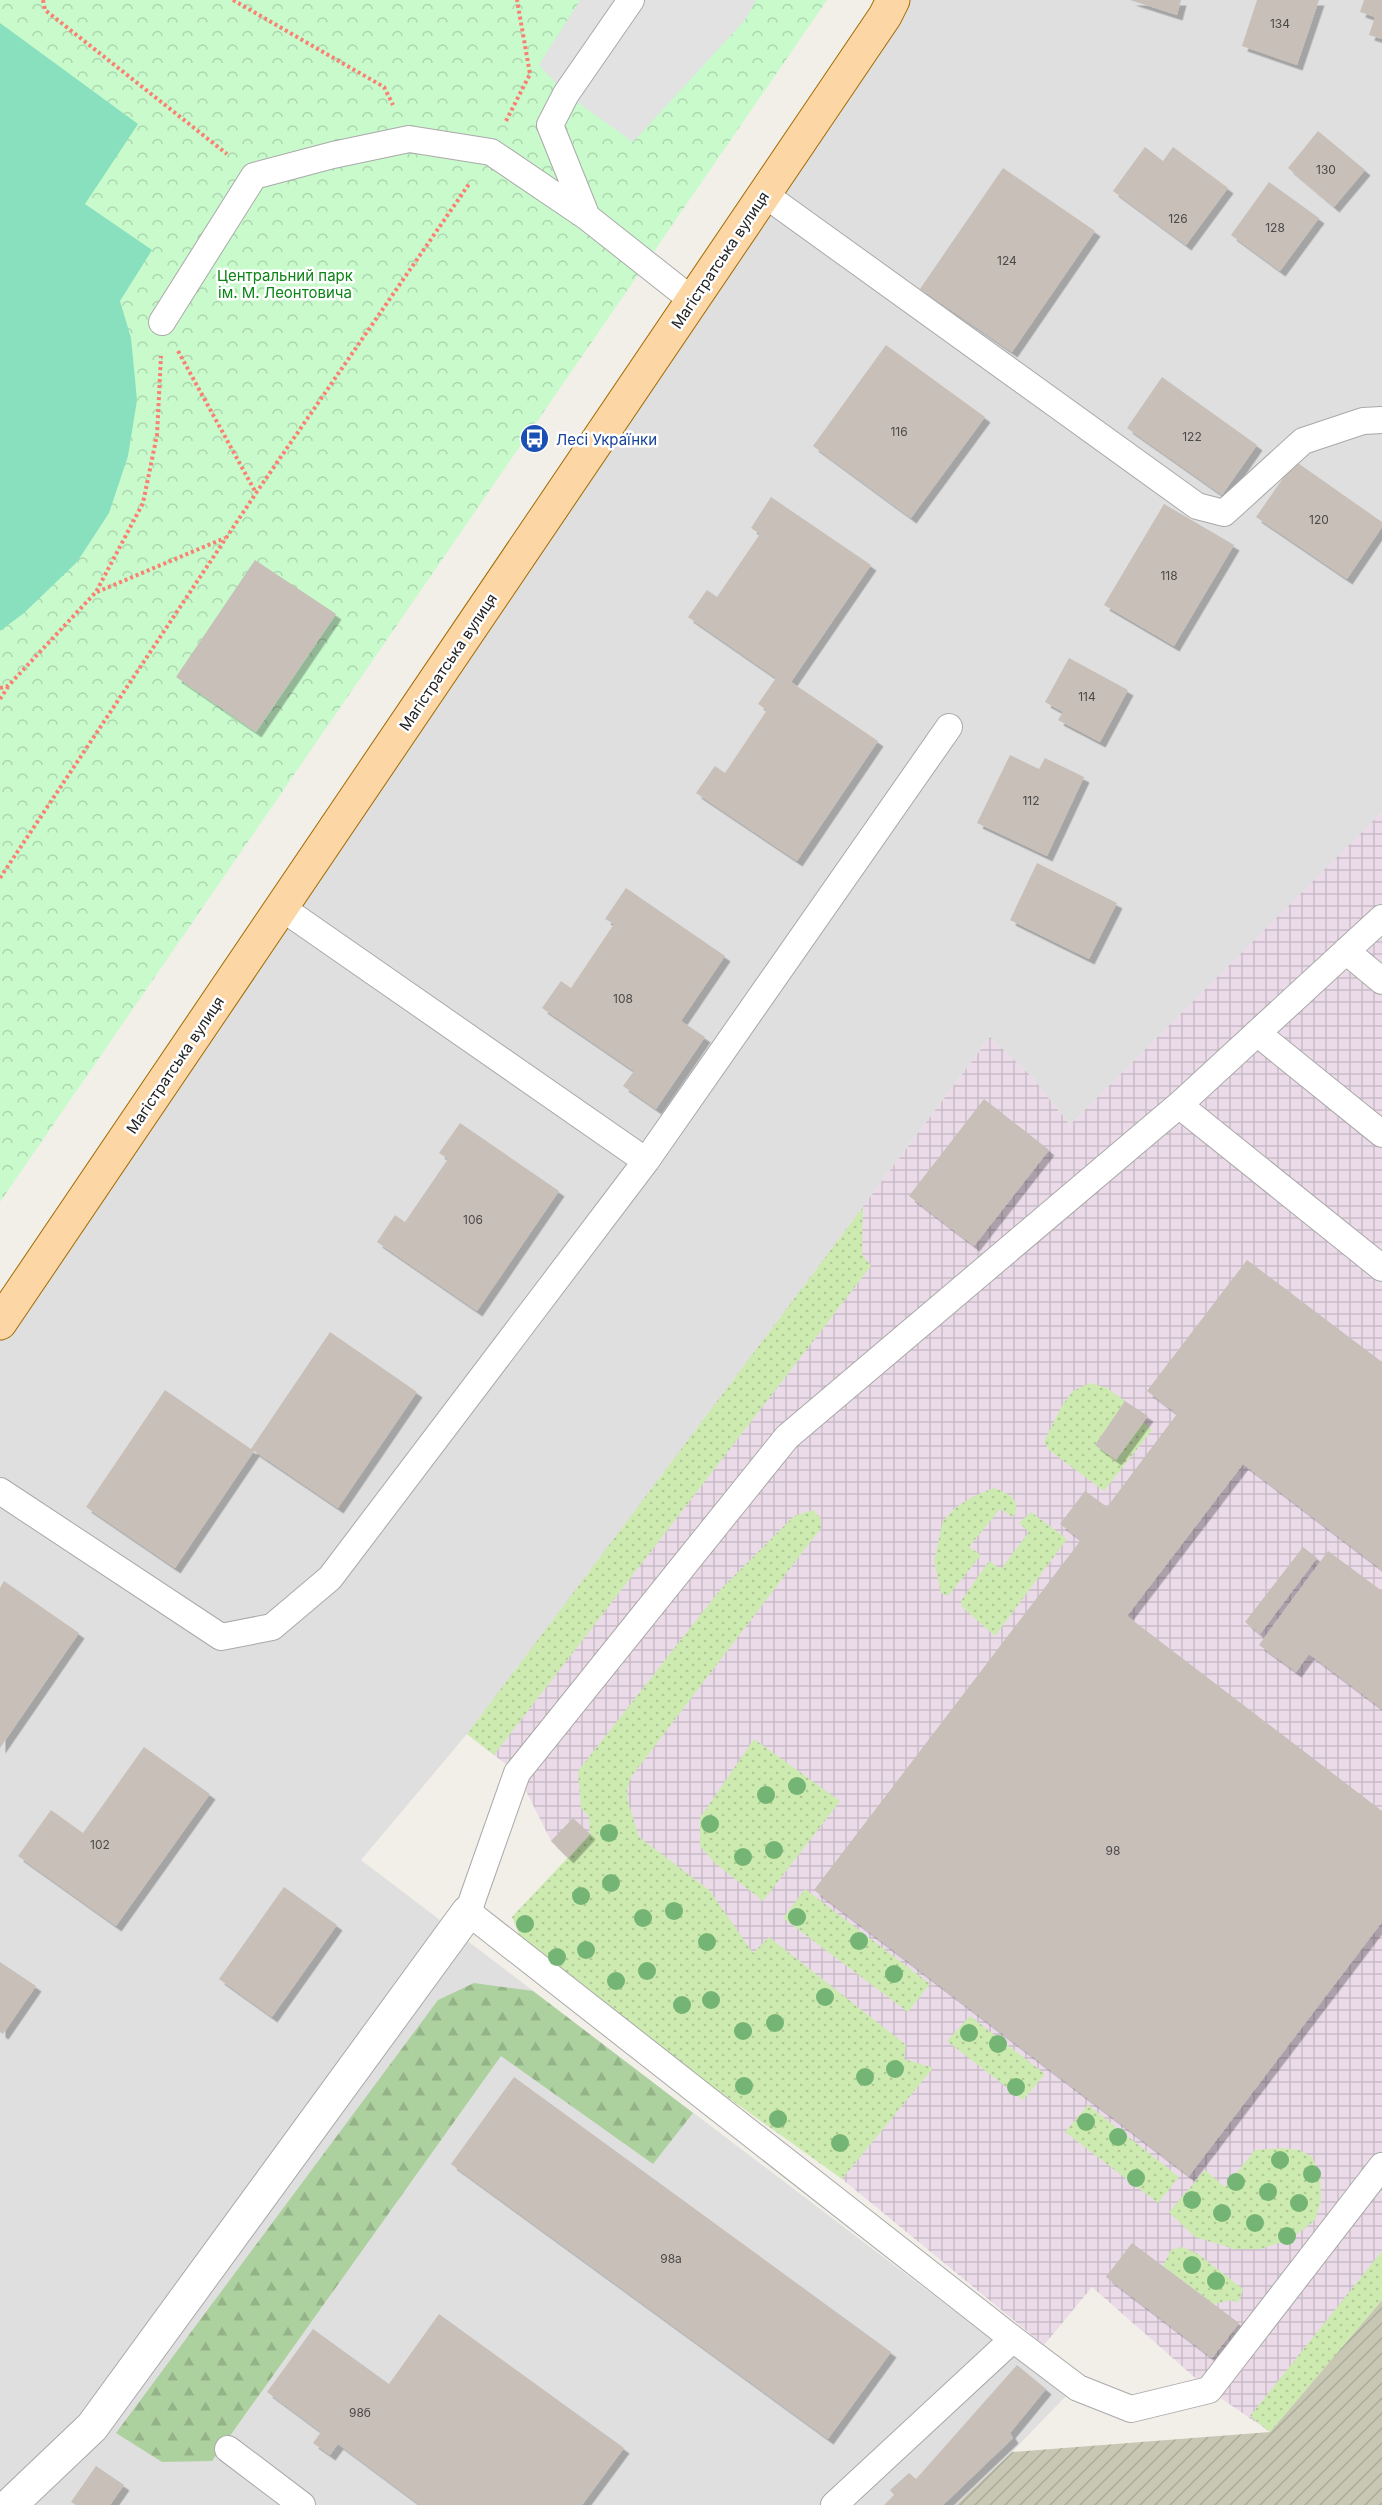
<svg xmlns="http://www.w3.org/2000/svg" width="1382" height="2505" viewBox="0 0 1382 2505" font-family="Inter,sans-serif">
  <defs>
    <pattern id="industrial-grid" width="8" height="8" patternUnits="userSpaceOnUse" patternTransform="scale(1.5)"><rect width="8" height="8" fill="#ebdbe8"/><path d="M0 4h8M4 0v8" fill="none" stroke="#c9bcc7"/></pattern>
    <pattern id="construction-furrows" width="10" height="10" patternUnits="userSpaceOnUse" patternTransform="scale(1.5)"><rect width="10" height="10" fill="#c7c7b4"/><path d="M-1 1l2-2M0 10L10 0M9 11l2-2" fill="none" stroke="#abab9a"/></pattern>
    <pattern id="grass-dots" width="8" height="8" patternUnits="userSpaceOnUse" patternTransform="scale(1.5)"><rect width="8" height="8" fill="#cdebb0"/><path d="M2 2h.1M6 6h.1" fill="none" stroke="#b0c997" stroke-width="1.8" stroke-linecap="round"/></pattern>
    <pattern id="forest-firs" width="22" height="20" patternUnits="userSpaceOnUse" patternTransform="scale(1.5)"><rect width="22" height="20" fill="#add19e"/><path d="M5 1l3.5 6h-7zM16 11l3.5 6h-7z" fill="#95b388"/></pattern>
    <pattern id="park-crowns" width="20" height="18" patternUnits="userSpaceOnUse" patternTransform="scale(1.5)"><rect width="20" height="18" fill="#c8facc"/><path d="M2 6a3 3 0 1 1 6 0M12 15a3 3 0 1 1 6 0" fill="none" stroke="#acd6af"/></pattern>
    <filter id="shadow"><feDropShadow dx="5.5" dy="5.5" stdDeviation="0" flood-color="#0004"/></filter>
  </defs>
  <rect width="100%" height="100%" fill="#f2efe9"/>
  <path fill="#e0dfdf" d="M889 0H1382V812L1070 1125 1032 1077 990 1037 467 1734 361 1860 1066 2396 1012 2452 956 2505H0V1332Z"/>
  <path fill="url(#industrial-grid)" d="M1382 812V2300L1270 2432 1209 2390 1092 2287 1044 2345 842 2179 512 1917 568 1858 551 1841 517 1773 467 1734 990 1037 1032 1077 1070 1125Z"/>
  <path fill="url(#construction-furrows)" d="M1382 2300V2505H956L1012 2452 1270 2432Z"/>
  <path fill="url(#grass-dots)" d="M863 1207 862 1254 871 1266 494 1755 467 1734Z
    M1090 1383 1107 1388 1125 1401 1095 1445 1116 1460 1143 1422 1152 1430 1104 1491 1049 1450 1044 1441 1063 1404 1073 1391Z
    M994 1488C1009 1494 1023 1500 1013 1517L1000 1509 969 1547 981 1555 948 1596 941 1593 934 1561 943 1521 955 1508 972 1497Z
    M813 1510 820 1517 821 1528 631 1777 627 1790 628 1802 639 1837 709 1890 753 1953 769 1937 906 2045 904 2059 933 2068 842 2179 527 1954 512 1917 590 1834 589 1817 581 1808 578 1771 720 1590 794 1516Z
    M1031 1512 1067 1539 995 1636 962 1607 961 1601 989 1561 1001 1569 1029 1532 1019 1523Z
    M754 1739 840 1801 763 1901 715 1863 700 1846V1818Z
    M805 1889 930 1984 908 2012 783 1918Z
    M970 2016 1045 2074 1023 2100 947 2041Z
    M1088 2105 1179 2177 1158 2203 1065 2132Z
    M1283 2148 1299 2150 1312 2157 1320 2175 1321 2201 1315 2220 1291 2239 1260 2249H1235L1195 2237 1169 2212 1205 2170 1225 2187 1255 2150Z
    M1182 2247 1198 2254 1243 2289 1238 2303 1232 2300 1214 2304 1163 2266 1171 2250Z
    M1382 2251V2300L1270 2432 1250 2416Z"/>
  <path fill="url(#forest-firs)" d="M474 1983 533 1991 693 2113 653 2164 501 2056 212 2461 162 2462 116 2433 438 2000Z"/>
  <path fill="url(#park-crowns)" d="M0 0H827L0 1202Z"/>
  <path fill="#88e0be" d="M0 23 138 124 85 204 152 250 120 301 131 338 137 400 128 456 109 513 77 562 24 613 0 631Z"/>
  <path fill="#e2e2e2" d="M580 0H756L745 20 633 142 566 94 539 65Z"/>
  <path fill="#c7bfb8" filter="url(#shadow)" d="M1130 0H1181L1177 15Z
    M1257 0H1319L1297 65 1242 46Z
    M1364 0H1382V39L1369 35 1375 17 1360 12Z
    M1318 131 1365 170 1334 207 1288 168Z
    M1145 147 1163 161 1173 147 1228 188 1186 245 1113 191Z
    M1003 168 1095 231 1012 352 920 289Z
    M1269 182 1319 218 1280 271 1231 235Z
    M886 345 985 417 911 518 813 446Z
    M1162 377 1257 445 1222 495 1127 428Z
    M1295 461 1382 522V527L1347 579 1256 517Z
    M771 497 871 565 791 682 878 741 797 861 696 793 715 766 725 773 767 710 758 704 776 678 688 617 707 590 717 597 760 534 751 528Z
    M1164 504 1234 545 1174 646 1104 605Z
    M255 560 336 614 256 732 176 677Z
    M1069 658 1128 690 1100 742 1058 720 1063 712 1045 702Z
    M1010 755 1039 769 1045 758 1084 777 1047 856 977 823Z
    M1037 863 1117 903 1089 959 1010 920Z
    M626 888 725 956 681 1021 705 1037 656 1109 623 1086 634 1071 542 1008 561 981 571 988 614 924 605 919Z
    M984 1099 1049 1150 974 1246 909 1196Z
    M460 1123 559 1191 477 1311 377 1242 395 1215 405 1222 448 1159 439 1153Z
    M1247 1260 1382 1362V1570L1243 1464 1127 1616 1382 1811V1922L1189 2176 814 1890 1081 1540 1060 1524 1085 1491 1107 1507 1177 1414 1147 1391Z
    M330 1332 417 1392 338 1508 254 1451 175 1568 86 1507 165 1390 251 1449Z
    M1125 1401 1148 1416 1116 1460 1095 1445Z
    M1303 1547 1317 1558 1260 1634 1245 1622Z
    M1328 1551 1382 1591V1709L1309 1654 1296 1672 1259 1645Z
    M4 1581 79 1633 0 1748V1588Z
    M144 1747 210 1794 116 1926 18 1856 51 1810 83 1833Z
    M573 1818 590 1834 568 1858 551 1841Z
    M284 1887 337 1925 272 2017 219 1979Z
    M0 1962 36 1986 3 2034 0 2032Z
    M514 2077 891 2352 828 2439 451 2164Z
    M1132 2243 1239 2323 1212 2358 1106 2277Z
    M439 2314 624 2448 582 2505H420L338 2444 330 2455 313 2443 321 2432 267 2392 313 2329 389 2384Z
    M1017 2365 1046 2389 1010 2433 1013 2438 943 2505H884L894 2495 890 2490 909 2473 916 2479Z
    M96 2466 124 2485 110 2505H76L71 2502Z"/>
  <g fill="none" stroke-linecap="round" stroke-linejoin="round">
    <defs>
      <path id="service" d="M764 194 1197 506 1224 513 1303 441 1363 421 1382 420
        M587 217 550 125 566 94 631 0
        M162 322 254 176 333 155 409 139 491 152 587 217 692 300
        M282 908 646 1161
        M1382 918 1179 1105 787 1437 517 1773 468 1912 1013 2339 1078 2388 1131 2409 1209 2390 1382 2166
        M1346 951 1382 981
        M1257 1033 1382 1134
        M1179 1105 1382 1268
        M0 1491 221 1637 272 1627 330 1578 646 1161 949 727
        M228 2449 302 2505
        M834 2505 1013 2339"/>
      <path id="minor" d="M10 2505 92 2427 468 1912"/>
      <path id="primary" d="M0 1323 885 16 893 0"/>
    </defs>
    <use href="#service" stroke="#a9a9a9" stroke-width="28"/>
    <use href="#minor" stroke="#a9a9a9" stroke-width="35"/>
    <use href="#primary" stroke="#a06b00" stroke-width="35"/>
    <path stroke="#fa8072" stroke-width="4" stroke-dasharray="3 3" stroke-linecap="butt" d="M43 0 45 10 227 154
      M233 0 384 87 393 105
      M506 121 530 74 517 0
      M178 351 256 493
      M97 592 225 538
      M0 688 8 686 96 592 143 503 157 435 161 356
      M0 699 8 687
      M0 878 256 493 469 184"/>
    <use href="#service" stroke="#fff" stroke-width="26"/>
    <use href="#minor" stroke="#fff" stroke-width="33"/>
    <use href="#primary" stroke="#fcd6a4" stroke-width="33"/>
  </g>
  <g fill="#74b475">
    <circle cx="797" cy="1786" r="9"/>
    <circle cx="766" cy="1795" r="9"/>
    <circle cx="710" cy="1824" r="9"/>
    <circle cx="609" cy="1833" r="9"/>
    <circle cx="774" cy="1850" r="9"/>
    <circle cx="743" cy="1857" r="9"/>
    <circle cx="611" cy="1883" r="9"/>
    <circle cx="581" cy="1896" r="9"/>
    <circle cx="674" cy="1911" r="9"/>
    <circle cx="797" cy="1917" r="9"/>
    <circle cx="643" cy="1918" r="9"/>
    <circle cx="525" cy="1924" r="9"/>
    <circle cx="859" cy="1941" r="9"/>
    <circle cx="707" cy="1942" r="9"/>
    <circle cx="586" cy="1950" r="9"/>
    <circle cx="557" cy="1957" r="9"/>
    <circle cx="647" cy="1971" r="9"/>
    <circle cx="894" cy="1974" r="9"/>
    <circle cx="616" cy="1981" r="9"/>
    <circle cx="825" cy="1997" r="9"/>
    <circle cx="711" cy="2000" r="9"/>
    <circle cx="682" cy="2005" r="9"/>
    <circle cx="775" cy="2023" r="9"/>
    <circle cx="743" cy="2031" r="9"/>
    <circle cx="969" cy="2033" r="9"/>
    <circle cx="998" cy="2044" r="9"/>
    <circle cx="895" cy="2069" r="9"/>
    <circle cx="865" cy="2077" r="9"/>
    <circle cx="744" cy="2086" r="9"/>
    <circle cx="1016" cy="2087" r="9"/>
    <circle cx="778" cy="2119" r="9"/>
    <circle cx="1086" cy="2122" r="9"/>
    <circle cx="1118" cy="2137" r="9"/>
    <circle cx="840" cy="2143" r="9"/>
    <circle cx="1280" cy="2160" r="9"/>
    <circle cx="1312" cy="2174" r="9"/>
    <circle cx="1136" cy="2178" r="9"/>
    <circle cx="1236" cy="2182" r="9"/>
    <circle cx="1268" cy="2192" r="9"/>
    <circle cx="1192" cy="2200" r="9"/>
    <circle cx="1299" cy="2203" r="9"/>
    <circle cx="1222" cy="2213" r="9"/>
    <circle cx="1255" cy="2223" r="9"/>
    <circle cx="1287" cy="2236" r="9"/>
    <circle cx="1192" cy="2265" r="9"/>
    <circle cx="1216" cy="2281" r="9"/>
  </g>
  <defs>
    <symbol id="bus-disc" viewBox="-11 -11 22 22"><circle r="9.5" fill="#1a4fb4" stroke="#fff"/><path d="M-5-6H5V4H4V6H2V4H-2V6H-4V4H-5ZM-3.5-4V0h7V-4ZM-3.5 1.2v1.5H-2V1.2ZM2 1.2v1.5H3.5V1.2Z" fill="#fff"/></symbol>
  </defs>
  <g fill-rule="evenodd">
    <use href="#bus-disc" x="518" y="422" width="33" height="33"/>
  </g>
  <g text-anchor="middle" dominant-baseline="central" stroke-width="5" stroke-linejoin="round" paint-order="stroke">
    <g font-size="12" fill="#4b4948">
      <text x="1280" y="23">134</text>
      <text x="1326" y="169">130</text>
      <text x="1178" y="218">126</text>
      <text x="1275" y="227">128</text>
      <text x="1007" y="260">124</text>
      <text x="899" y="431">116</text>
      <text x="1192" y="436">122</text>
      <text x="1319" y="519">120</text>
      <text x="1169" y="575">118</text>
      <text x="1087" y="696">114</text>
      <text x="1031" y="800">112</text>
      <text x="623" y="998">108</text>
      <text x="473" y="1219">106</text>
      <text x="100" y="1844">102</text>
      <text x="1113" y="1850">98</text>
      <text x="671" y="2258">98а</text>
      <text x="360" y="2412">98б</text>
    </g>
    <g font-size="15" fill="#222" stroke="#fff">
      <text transform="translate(720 260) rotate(-56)">Магістратська вулиця</text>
      <text transform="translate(448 662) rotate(-56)">Магістратська вулиця</text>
      <text transform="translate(175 1065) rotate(-56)">Магістратська вулиця</text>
    </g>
    <g font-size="15" fill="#0c8416" stroke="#fff">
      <text x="285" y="275">Центральний парк<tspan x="285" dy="17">ім. М. Леонтовича</tspan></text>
    </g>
    <g font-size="15" fill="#164399" stroke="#fff" text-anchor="start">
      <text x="556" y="439">Лесі Українки</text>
    </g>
  </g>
</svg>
